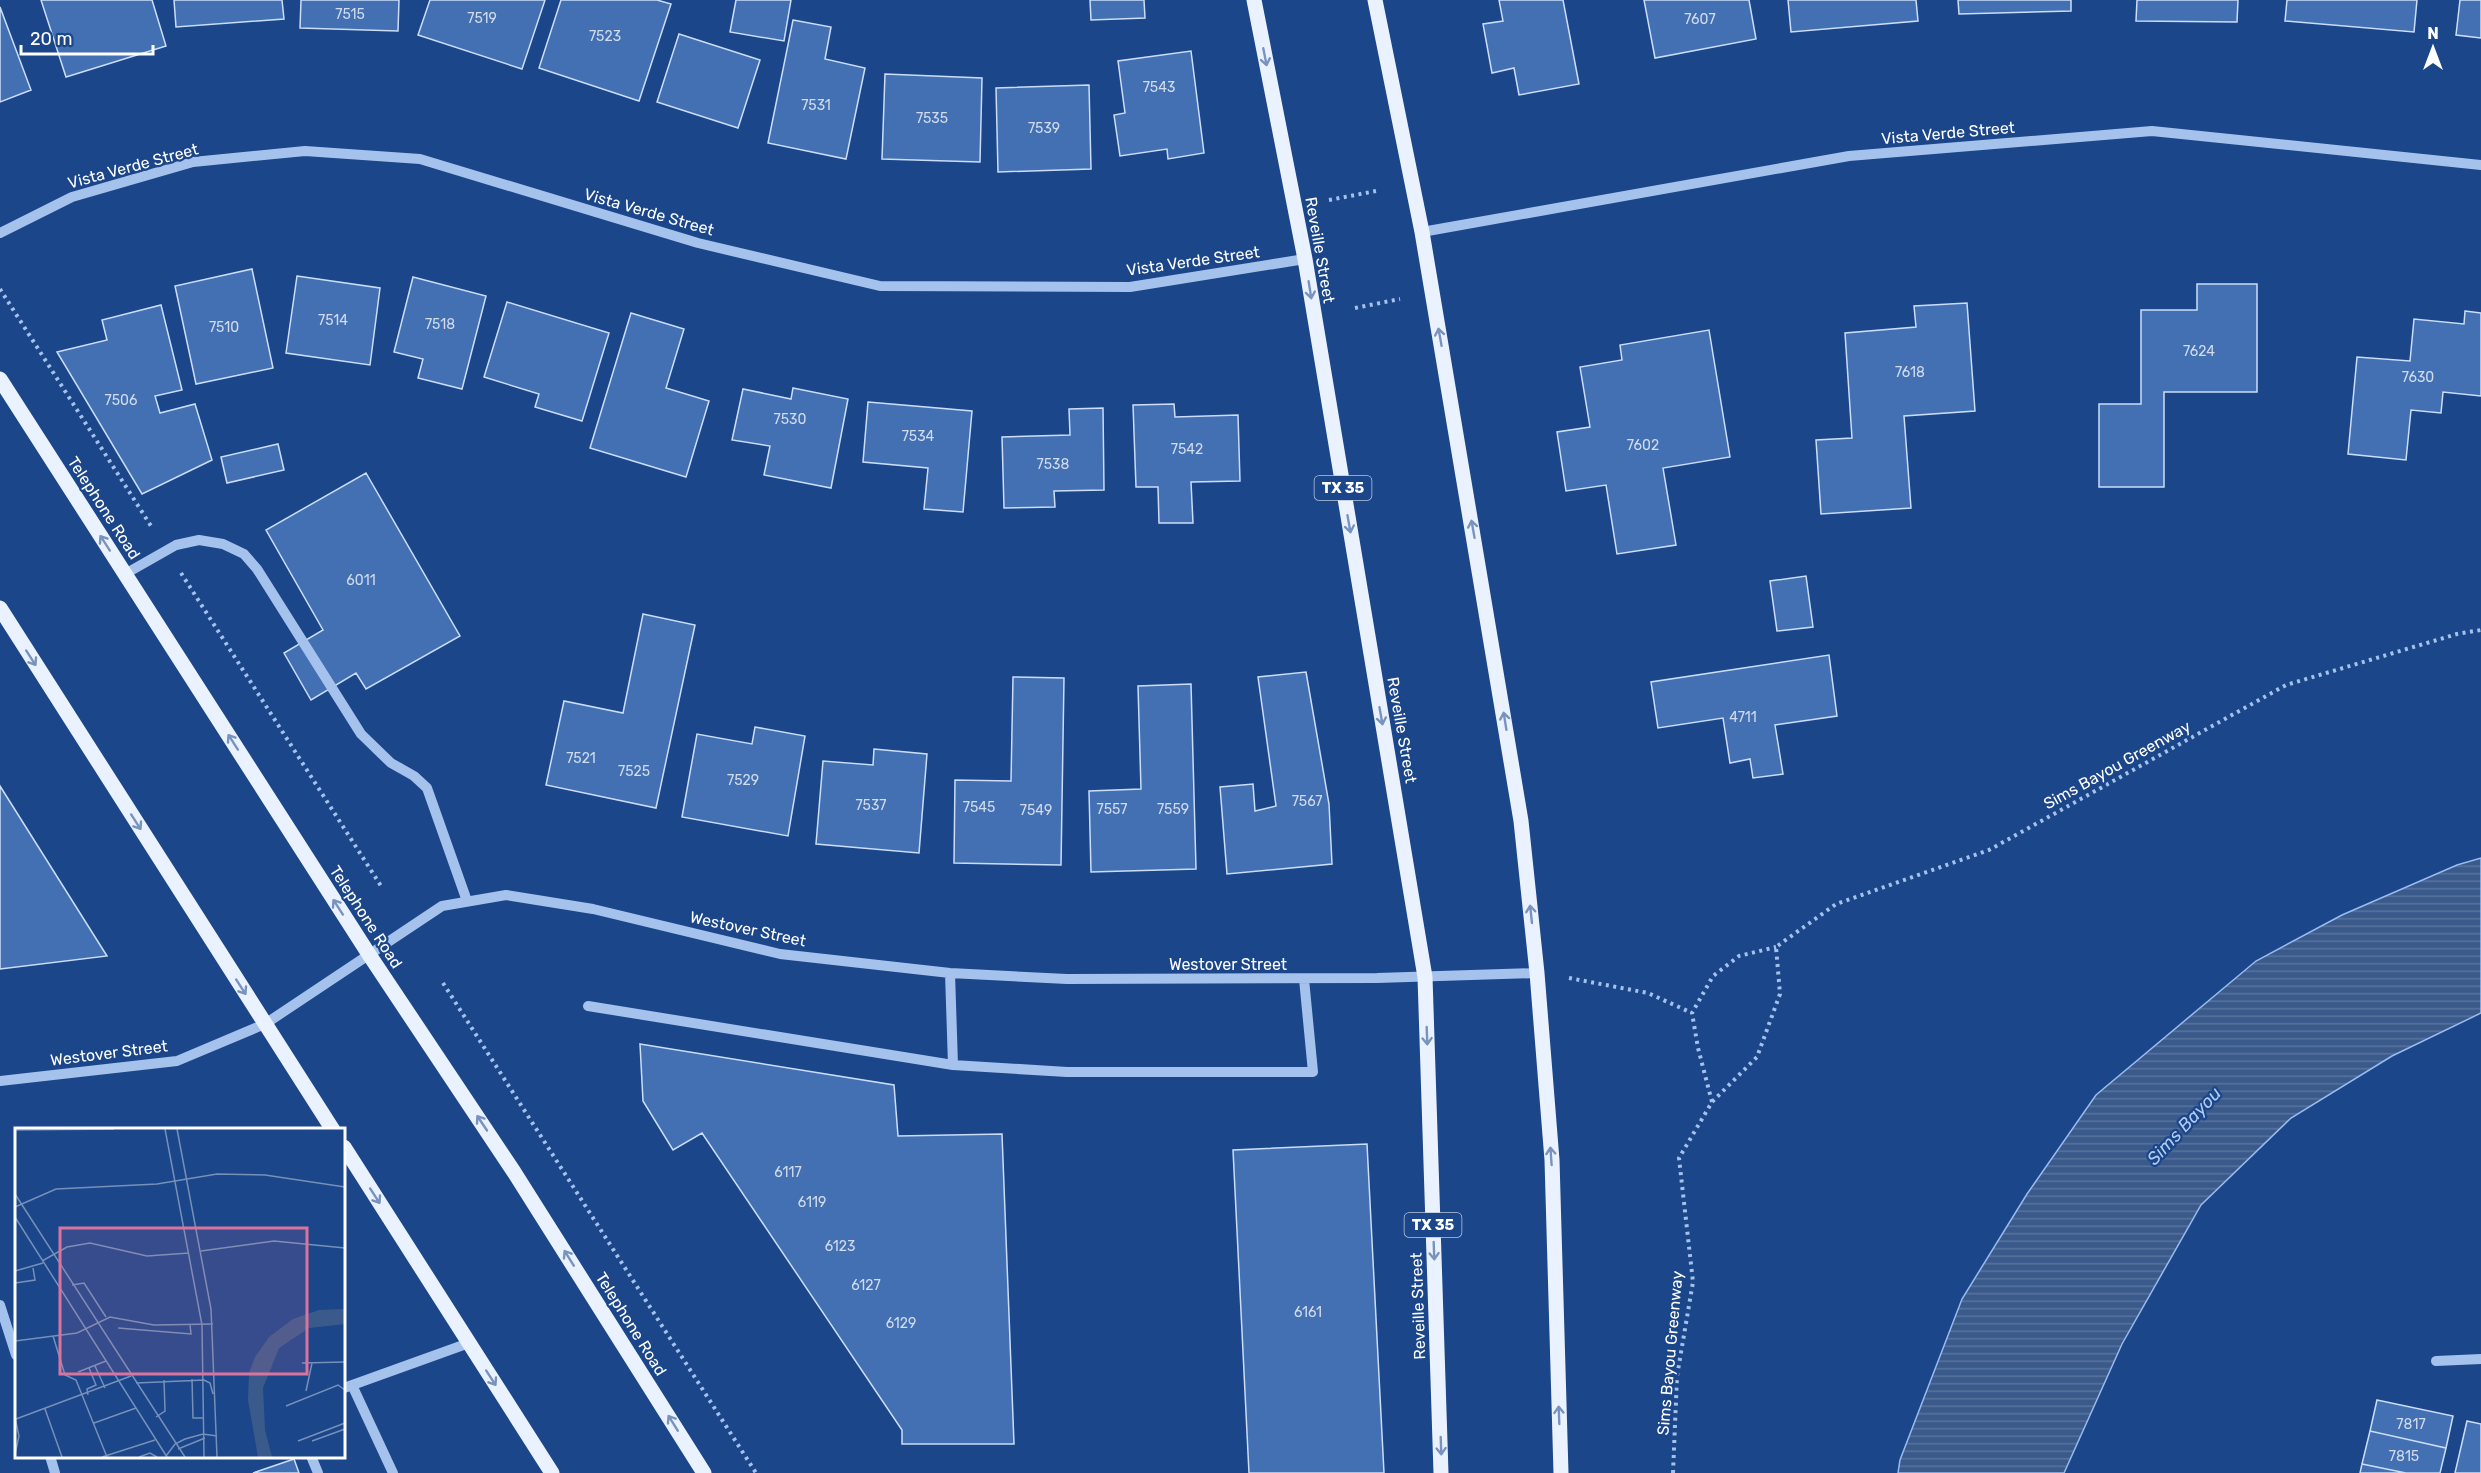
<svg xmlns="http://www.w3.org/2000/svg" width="2481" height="1473" viewBox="0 0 2481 1473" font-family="Rubik,sans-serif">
  <defs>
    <pattern id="water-rules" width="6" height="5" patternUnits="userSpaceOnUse" patternTransform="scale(1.5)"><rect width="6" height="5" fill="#3b5a8c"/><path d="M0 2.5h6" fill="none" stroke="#58739d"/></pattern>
  </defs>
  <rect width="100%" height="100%" fill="#1b468a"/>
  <path fill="url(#water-rules)" stroke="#98bcef" stroke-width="1.5" d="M2481 858V1013L2392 1056 2291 1118 2201 1205 2122 1344 2064 1473H1898L1900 1460 1962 1299 2027 1194 2096 1095 2256 961 2342 915 2457 865Z"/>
  <path fill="#4370b3" stroke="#cbddf9" stroke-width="1.5" d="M41 0H152L166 46 66 77Z
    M174 0H282L284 19 176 27Z
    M301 0H399L398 31 300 28Z
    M430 0H545L522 69 418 35Z
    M561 0H657L671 4 639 101 539 68Z
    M736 0H791L784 41 730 32Z
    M1090 0H1144L1145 18 1091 20Z
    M1499 0H1563L1579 84 1519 95 1514 68 1492 73 1483 24 1503 21Z
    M1644 0H1749L1756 39 1655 58Z
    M1788 0H1916L1918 21 1791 32Z
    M1958 0H2071V11L1959 14Z
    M2137 0H2238L2237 22 2136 21Z
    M2287 0H2417L2414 32 2285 21Z
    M2460 0H2481V38L2456 35Z
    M0 7 31 90 0 102Z
    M793 20 831 27 825 59 865 68 846 159 768 143Z
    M679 34 760 60 738 128 657 102Z
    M1191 51 1204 153 1168 159 1167 149 1120 156 1114 115 1125 113 1118 61Z
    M885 74 982 78 980 162 882 159Z
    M1089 85 1091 169 998 172 996 88Z
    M252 269 273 368 196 384 175 286Z
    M297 276 380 288 370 365 286 353Z
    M413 277 486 296 462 389 418 378 423 359 394 352Z
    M2197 284H2257V392H2164V487H2099V404H2141V310H2197Z
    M507 302 609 333 582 421 535 407 539 394 484 377Z
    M1967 303 1975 411 1904 416 1911 508 1821 514 1816 440 1852 438 1845 333 1916 327 1914 306Z
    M161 305 182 390 155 396 160 413 195 404 212 460 142 494 57 352 107 340 102 320Z
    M2465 311 2481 313V396L2443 392 2441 413 2411 410 2406 460 2348 454 2357 357 2410 361 2414 319 2464 324Z
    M631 313 684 329 666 388 709 401 686 477 590 448Z
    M1709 330 1730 457 1663 468 1676 545 1617 554 1606 485 1566 491 1557 432 1590 427 1580 367 1622 360 1620 345Z
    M793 388 848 399 831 488 764 475 770 446 732 440 743 389 791 399Z
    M868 402 972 411 963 512 924 509 928 468 863 462Z
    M1174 404 1175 417 1238 415 1240 481 1191 482 1193 523H1159L1158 487H1136L1133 405Z
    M1103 408 1104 490 1054 491 1055 507 1004 508 1002 437 1070 435 1069 409Z
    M278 444 284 470 227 483 221 457Z
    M366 473 460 636 366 689 356 673 311 700 284 653 323 630 266 530Z
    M1806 576 1813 627 1777 631 1770 581Z
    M643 614 695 625 656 808 546 785 564 701 623 713Z
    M1829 655 1837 716 1775 725 1783 774 1753 778 1750 759 1730 763 1723 718 1658 728 1651 682Z
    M1306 672 1329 804 1332 864 1227 874 1220 787 1253 784 1255 811 1276 806 1258 677Z
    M1013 677 1064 678 1061 865 954 863 955 780 1011 781Z
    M1191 684 1196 869 1091 872 1089 791 1141 789 1138 686Z
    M755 727 805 736 788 836 682 817 697 734 752 744Z
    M874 749 927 754 919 853 816 844 823 761 873 765Z
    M0 786 107 956 0 969Z
    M640 1044 894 1085 898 1136 1002 1134 1014 1444H902V1430L702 1133 673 1150 643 1101Z
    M1367 1144 1384 1473H1249L1233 1150Z
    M2377 1400 2453 1416 2446 1448 2370 1431Z
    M2467 1421 2481 1424V1473H2455Z
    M2370 1431 2446 1448 2440 1473H2406L2362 1464Z
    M294 1459 299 1473H253Z
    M2362 1464 2406 1473H2360Z"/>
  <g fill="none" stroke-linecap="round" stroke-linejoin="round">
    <path stroke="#a5c2ed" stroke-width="4" stroke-dasharray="3 4.5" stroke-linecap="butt" d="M1329 200 1376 191
      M0 289 151 526
      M1355 308 1400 299
      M181 573 381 886
      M1569 978 1648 993 1692 1013
      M443 983 756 1473
      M1712 1102 1698 1048 1692 1013 1713 976 1739 956 1776 947
      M1673 1473 1677 1376 1693 1282 1679 1158 1712 1102 1757 1057 1780 994 1776 947 1836 904 1989 850 2286 685 2457 634 2481 630"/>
    <path stroke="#a5c2ed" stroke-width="10" d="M1422 232 1849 156 2152 131 2481 165
      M0 233 72 197 193 162 305 151 420 159 698 243 880 286 1130 287 1305 259
      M125 574 176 545 199 540 223 544 244 554 257 569 361 734 391 763 414 776 427 788 467 901
      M950 973 953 1065
      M588 1006 953 1065 1067 1072H1313L1304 979
      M0 1081 177 1061 265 1024 442 906 506 895 593 909 780 954 950 973 1067 979 1377 978 1537 973
      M0 1305 16 1355
      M2436 1361 2481 1359
      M352 1385 393 1473
      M344 1388 469 1343
      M50 1456 55 1473
      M311 1456 318 1473"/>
    <path stroke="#ebf2ff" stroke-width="15" d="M1254 0 1305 259 1425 977 1441 1473
      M1375 0 1422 232 1521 821 1537 973 1552 1160 1561 1473
      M0 379 370 956 514 1172 704 1473
      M0 608 333 1130
      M344 1147 552 1473"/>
  </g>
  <defs><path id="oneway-shaft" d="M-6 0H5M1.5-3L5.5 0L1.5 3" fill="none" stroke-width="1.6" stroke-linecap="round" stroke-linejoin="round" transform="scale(1.5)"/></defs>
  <g stroke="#7993bf">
    <use href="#oneway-shaft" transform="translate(1265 57) rotate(79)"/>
    <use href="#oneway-shaft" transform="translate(1310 290) rotate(81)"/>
    <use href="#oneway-shaft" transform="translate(1440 337) rotate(-100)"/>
    <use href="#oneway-shaft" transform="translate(1349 524) rotate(80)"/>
    <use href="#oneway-shaft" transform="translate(1473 529) rotate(-100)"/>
    <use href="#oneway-shaft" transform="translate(105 543) rotate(-123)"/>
    <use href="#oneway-shaft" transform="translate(31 658) rotate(57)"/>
    <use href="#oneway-shaft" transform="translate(1381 716) rotate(80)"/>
    <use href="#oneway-shaft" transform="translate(1505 721) rotate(-99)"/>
    <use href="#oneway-shaft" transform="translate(233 742) rotate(-123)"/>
    <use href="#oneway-shaft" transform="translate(136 822) rotate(57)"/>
    <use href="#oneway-shaft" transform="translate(338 907) rotate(-123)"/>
    <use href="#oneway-shaft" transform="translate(1531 914) rotate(-96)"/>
    <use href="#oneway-shaft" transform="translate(241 987) rotate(57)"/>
    <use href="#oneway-shaft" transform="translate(1427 1036) rotate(88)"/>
    <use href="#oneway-shaft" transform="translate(482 1123) rotate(-124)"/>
    <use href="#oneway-shaft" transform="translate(1551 1156) rotate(-94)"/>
    <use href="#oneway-shaft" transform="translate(375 1196) rotate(57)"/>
    <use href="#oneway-shaft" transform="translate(1434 1251) rotate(88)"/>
    <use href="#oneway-shaft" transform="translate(569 1258) rotate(-122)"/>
    <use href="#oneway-shaft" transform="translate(491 1378) rotate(57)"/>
    <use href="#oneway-shaft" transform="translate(1559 1415) rotate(-92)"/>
    <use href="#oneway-shaft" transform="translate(673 1423) rotate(-122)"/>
    <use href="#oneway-shaft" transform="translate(1441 1446) rotate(88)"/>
  </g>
  <g text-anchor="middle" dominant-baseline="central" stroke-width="4.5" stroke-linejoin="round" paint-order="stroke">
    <g font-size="14" fill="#d0dbec">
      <text x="350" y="14">7515</text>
      <text x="482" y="18">7519</text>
      <text x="1700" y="19">7607</text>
      <text x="605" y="36">7523</text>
      <text x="1159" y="87">7543</text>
      <text x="816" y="105">7531</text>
      <text x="932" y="118">7535</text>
      <text x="1044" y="128">7539</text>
      <text x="333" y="320">7514</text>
      <text x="440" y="324">7518</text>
      <text x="224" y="327">7510</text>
      <text x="2199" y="351">7624</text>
      <text x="1910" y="372">7618</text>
      <text x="2418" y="377">7630</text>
      <text x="121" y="400">7506</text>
      <text x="790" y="419">7530</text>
      <text x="918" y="436">7534</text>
      <text x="1643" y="445">7602</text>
      <text x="1187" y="449">7542</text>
      <text x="1053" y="464">7538</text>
      <text x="361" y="580">6011</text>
      <text x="1743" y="717">4711</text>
      <text x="581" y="758">7521</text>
      <text x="634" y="771">7525</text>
      <text x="743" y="780">7529</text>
      <text x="1307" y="801">7567</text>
      <text x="871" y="805">7537</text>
      <text x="979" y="807">7545</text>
      <text x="1112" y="809">7557</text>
      <text x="1173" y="809">7559</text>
      <text x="1036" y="810">7549</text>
      <text x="788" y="1172">6117</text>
      <text x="812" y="1202">6119</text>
      <text x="840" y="1246">6123</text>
      <text x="866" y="1285">6127</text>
      <text x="1308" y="1312">6161</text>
      <text x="901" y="1323">6129</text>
      <text x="2411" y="1424">7817</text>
      <text x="2404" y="1456">7815</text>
    </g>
    <g fill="#1b468a" stroke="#bbc8dc" stroke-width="1.5">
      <rect x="1314.5" y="476" width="57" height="24" rx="4.5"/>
      <rect x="1404.5" y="1213" width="57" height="24" rx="4.5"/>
    </g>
    <g font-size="15" font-weight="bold" fill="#fff">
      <text x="1343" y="488">TX 35</text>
      <text x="1433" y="1225">TX 35</text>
    </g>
    <g font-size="16" fill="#fff" stroke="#1b468a">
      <text transform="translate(1948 133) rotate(-5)">Vista Verde Street</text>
      <text transform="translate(133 166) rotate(-15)">Vista Verde Street</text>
      <text transform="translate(649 212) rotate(16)">Vista Verde Street</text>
      <text transform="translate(1320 250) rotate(80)">Reveille Street</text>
      <text transform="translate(1193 261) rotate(-8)">Vista Verde Street</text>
      <text transform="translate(104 508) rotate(57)">Telephone Road</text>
      <text transform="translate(1402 730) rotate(80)">Reveille Street</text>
      <text transform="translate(2117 765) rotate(-29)">Sims Bayou Greenway</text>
      <text transform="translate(366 917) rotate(57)">Telephone Road</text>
      <text transform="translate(748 929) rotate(12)">Westover Street</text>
      <text x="1228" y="964">Westover Street</text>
      <text transform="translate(109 1053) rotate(-7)">Westover Street</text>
      <text transform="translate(1418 1306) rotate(-92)">Reveille Street</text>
      <text transform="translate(631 1324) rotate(58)">Telephone Road</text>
      <text transform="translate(1670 1353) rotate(-85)">Sims Bayou Greenway</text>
    </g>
    <g font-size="18" font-style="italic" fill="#b1ccf4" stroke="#1b468a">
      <text transform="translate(2184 1126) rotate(-47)">Sims Bayou</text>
    </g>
  </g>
  <g transform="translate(15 1128)">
    <rect width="330" height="330" fill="#1b468a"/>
    <path d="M330 181V196L294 200 264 220 248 260 250 302 257 329H243L233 272 234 245 240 229 254 209 278 191 304 182Z" fill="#3b5a8c"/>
    <path fill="none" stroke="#7690b9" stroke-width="1.5" d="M150 1 187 197 189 329M162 1 196 181 202 329M0 2 99 1M0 66 170 329M0 79 41 61 142 56 202 46 250 47 330 59M0 89 152 329M186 123 259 113 330 120M27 133 52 119 75 115 132 128 174 125M0 143 28 135M0 155 20 152 18 140M57 157 69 155 91 189M103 200 176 206 175 197M38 208 50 247 61 252 92 329M0 213 62 205 95 189 139 197 198 196M287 235 330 234M80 238 90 260M63 244 91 233M177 251 178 290H188M189 252 195 255 198 266M121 255 189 252M291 263 297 235M73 267 72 261 81 257 74 240M271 278 323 257 330 262M30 281 47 329M141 289 150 283 149 252M1 291 116 248M79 295 121 280M283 313 330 295M297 313 330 301M163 321 190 310M0 326 4 308 0 290M151 328 160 316 170 311 188 306 202 308M87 329 140 312M124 329 135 325 142 329"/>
    <path fill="#da749d" fill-opacity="0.15" stroke="#da749d" stroke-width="3" d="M45 100H292V246H45Z"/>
    <rect width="330" height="330" fill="none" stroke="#fff" stroke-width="3"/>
  </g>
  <g transform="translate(2433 48)" stroke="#1b468a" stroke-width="4.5" paint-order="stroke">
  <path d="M0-4.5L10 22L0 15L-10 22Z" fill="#ffffff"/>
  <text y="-9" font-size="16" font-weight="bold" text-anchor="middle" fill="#ffffff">N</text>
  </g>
  <path d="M21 45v9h132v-9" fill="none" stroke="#ffffff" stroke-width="3"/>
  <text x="30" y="45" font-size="18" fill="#ffffff" stroke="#1b468a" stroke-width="4.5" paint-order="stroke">20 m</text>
</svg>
